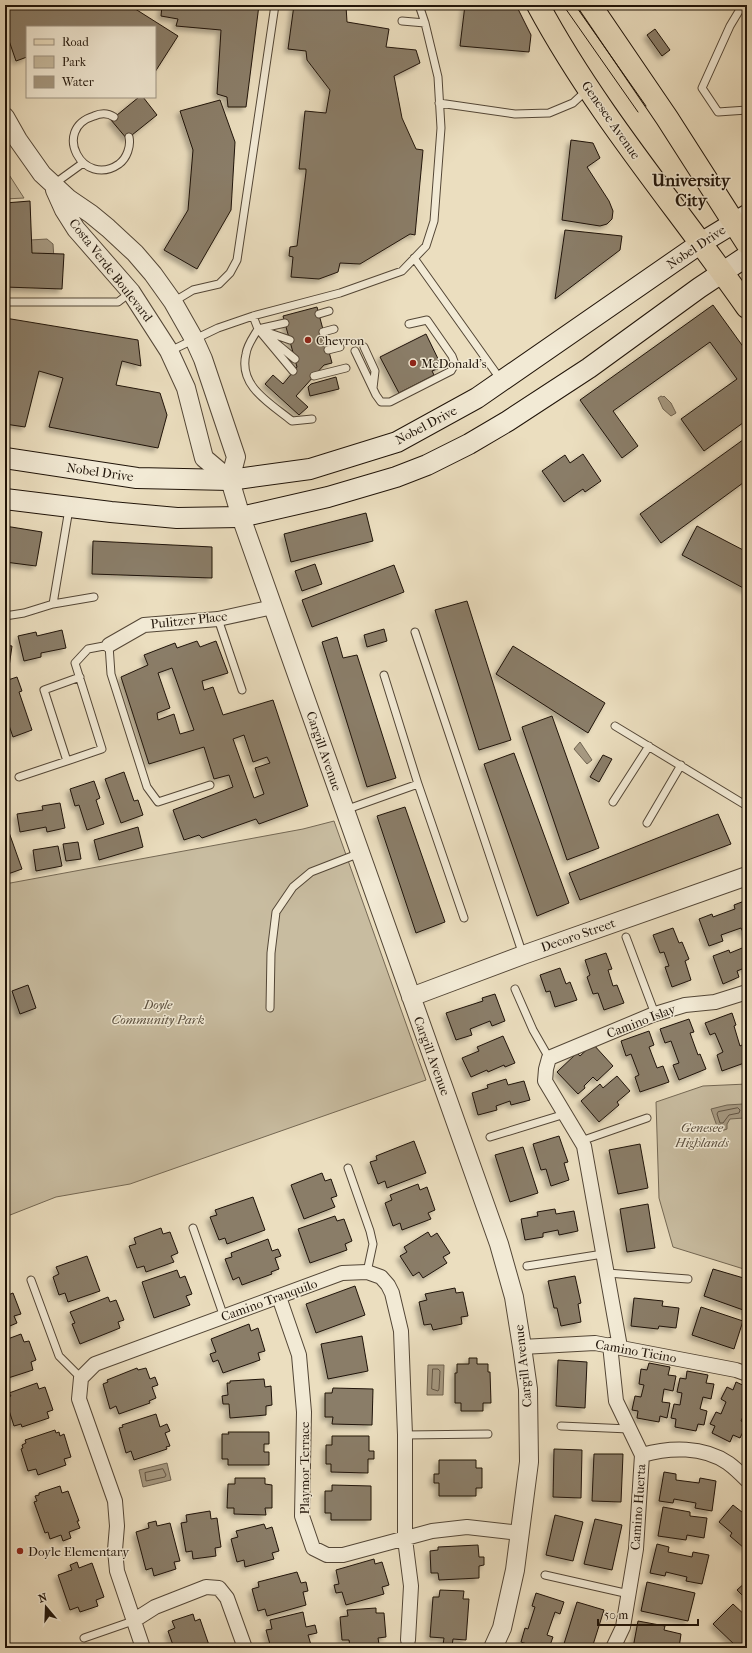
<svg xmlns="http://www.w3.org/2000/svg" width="752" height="1653" viewBox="0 0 752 1653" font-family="'IM FELL French Canon',serif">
  <defs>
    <filter id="shadow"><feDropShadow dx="-3.5" dy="3.5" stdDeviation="2" flood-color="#0004"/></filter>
  </defs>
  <rect width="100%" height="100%" fill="#ebdebf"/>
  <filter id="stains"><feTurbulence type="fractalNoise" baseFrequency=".005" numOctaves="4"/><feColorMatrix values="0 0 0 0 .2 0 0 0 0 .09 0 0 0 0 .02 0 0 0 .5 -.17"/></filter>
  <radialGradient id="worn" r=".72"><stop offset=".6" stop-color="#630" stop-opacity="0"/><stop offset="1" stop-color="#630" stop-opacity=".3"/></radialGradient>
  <path fill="#c8bca0" stroke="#746854" d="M5 169 6 170 24 198 5 199Z
    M334 821 426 1080 130 1184 56 1197 5 1217V884L303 829Z
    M747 1084V1270L673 1247 659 1198 656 1102 703 1086Z"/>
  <path fill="#a69981" stroke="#706451" d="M47 239 53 244 54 259 32 260 30 240Z
    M661 396 663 397 664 396 671 403 676 413 671 416 663 409 658 398Z
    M580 742 592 760 587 764 574 749Z
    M743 1104 744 1118 730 1119 727 1124V1129L719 1132 711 1109 727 1105Z
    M428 1365H444L443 1395H427Z
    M167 1463 171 1480 143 1487 139 1470Z"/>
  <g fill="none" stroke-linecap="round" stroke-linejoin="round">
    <path stroke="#635645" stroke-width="1" d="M738 1108 740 1110 739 1113 729 1115 723 1123H720L717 1114 718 1112Z
      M433 1369H438L440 1371 439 1389 438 1391 432 1389Z
      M163 1469 166 1475 165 1477 146 1481 145 1473Z"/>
  </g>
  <path fill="#8a7d68" stroke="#201409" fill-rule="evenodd" filter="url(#shadow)" d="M24 5H129L178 36 155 72V27H27V57L16 61 5 29V10Z
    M162 5H259L246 107H228L227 97 217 94 221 30 176 26 178 19 161 16Z
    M294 5 346 6 347 22 389 29 386 47 416 50 420 63 394 76 402 118 416 149 423 150 415 235 410 234 360 264 340 263 338 272 319 279 291 277 293 257 289 256 290 247 297 246 306 172V169H299L305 111 326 113 330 90 307 60 306 51 288 49Z
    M465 5H516L531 35 529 52 460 46Z
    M655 29 670 50 662 56 647 35Z
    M139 97H143L157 115 127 139 111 120Z
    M220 100 235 142 231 210 197 269 164 250 188 210 193 150 180 111Z
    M571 140 593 143 600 158 587 167 609 201 613 211 612 219 607 224 600 226 562 220Z
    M30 201 32 253 64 254 62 289 5 287V203Z
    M565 230 622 236 620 250 555 299Z
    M713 305 747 352V420L704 451 681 419 737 379 710 342 613 411 638 446 622 458 580 400Z
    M317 307 332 363 324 365 296 396 308 407 299 415 265 384 273 375 283 384 297 367 283 316Z
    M5 318 138 340 141 366 122 361 116 385 160 393 167 415 158 448 49 427 63 378 39 371 25 427 5 424Z
    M426 334 442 367 432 371 434 375 399 393 380 357Z
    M336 377 339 389 310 396 308 387 311 384Z
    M747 437V480L661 543 640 514Z
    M583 454 601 481 585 492 583 489 564 502 542 471 565 455 570 463Z
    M366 513 373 541 291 562 284 534Z
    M5 526 42 532 36 566 5 562Z
    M697 526 747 552V590L682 555Z
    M93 541 212 547V578L92 574Z
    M315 564 322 584 302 591 295 571Z
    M394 565 404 592 312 627 302 600Z
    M467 601 511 740 479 750 435 610Z
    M384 629 387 641 367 647 364 635Z
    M62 630 66 648 41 653V657L24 661 18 636 36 632 37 636Z
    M337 637 343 658 357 655 396 778 367 787 322 642Z
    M197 641 200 647 216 641 228 673 202 681 204 690 213 687 223 715 273 700 308 806 259 824 256 819 202 838 199 835 184 840 173 810 233 787 229 775 214 779 204 747 149 764 121 677 148 665 144 655 175 643 177 648ZM172 668 194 730 180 734 174 714 158 720 157 713 170 708 158 673ZM244 735 253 762 267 757 270 763 255 768 264 794 254 798 233 739Z
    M5 645 12 646 9 667 5 666Z
    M513 646 605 703 588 733 496 674Z
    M17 677 22 691 19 692 32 730 13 737 5 714V681Z
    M552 716 599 848 567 860 522 727Z
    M514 753 569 903 537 916 484 764Z
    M603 755 612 759 599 782 590 777Z
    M124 772 134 801 138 800 143 815 121 823 105 779Z
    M94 781 100 798 96 800 104 824 87 830 79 805 75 806 70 789Z
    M60 803 65 828 47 832 46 827 20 832 17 814 43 810 42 806Z
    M405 807 445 922 416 933 377 816Z
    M718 814 731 844 580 900 569 873Z
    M5 821 22 869 5 875Z
    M138 827 143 847 99 860 94 840Z
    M78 842 81 859 66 861 63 844Z
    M58 846 62 866 36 871 33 850Z
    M747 900V932L744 934 741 928 721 935 723 941 709 946 699 919 712 914 713 917 735 909 734 905Z
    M673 928 679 943 682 942 689 959 685 961 691 980 672 987 665 967 669 966 664 952 660 953 653 935Z
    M747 946V967L737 971 739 977 723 984 713 956 729 950 730 953Z
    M606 953 612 969 608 970 613 986 617 985 624 1003 604 1010 598 993 593 994 587 977 590 975 585 960Z
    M560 968 566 984 570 982 577 1000 555 1007 550 991 546 992 540 975Z
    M28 985 36 1008 20 1014 12 991Z
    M495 994 505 1021 492 1026 490 1021 470 1029 472 1035 456 1040 446 1013 483 1001 482 998Z
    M732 1013 736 1025 734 1026 740 1046 744 1044 747 1053V1062L722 1071 717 1055 723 1052 715 1033 710 1035 705 1023Z
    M689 1019 694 1032 690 1033 698 1055 700 1054 706 1069 679 1080 673 1065 679 1063 671 1041 665 1043 660 1029Z
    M649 1031 654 1045 649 1047 657 1068 663 1066 669 1082 640 1092 635 1077 639 1075 631 1054 626 1056 621 1041Z
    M503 1036 515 1063 505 1067 504 1065 488 1072 487 1070 471 1077 462 1058 479 1051 477 1047Z
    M593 1044 613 1066 597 1081 593 1077 584 1086 585 1088 578 1094 557 1072 577 1053 580 1056Z
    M617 1076 630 1091 617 1102 619 1105 599 1122 581 1101 600 1084 603 1088Z
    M506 1079 508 1085 524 1081 530 1100 511 1105 510 1101 496 1106 497 1110 478 1115 472 1093 488 1088 487 1085Z
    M559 1136 568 1162 564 1163 569 1180 551 1186 546 1169 541 1170 533 1144Z
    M414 1141 426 1173 387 1188 385 1181 378 1184 370 1162 377 1160 376 1156Z
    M640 1144 648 1188 618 1194 609 1150Z
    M523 1147 538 1193 510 1202 495 1155Z
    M322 1173 325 1181 331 1179 337 1196 331 1198 335 1207 304 1219 291 1185Z
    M418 1184 420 1190 427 1187 435 1210 428 1213 431 1219 402 1230 400 1223 393 1226 385 1203 392 1200 390 1195Z
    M253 1197 265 1230 227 1244 225 1238 219 1240 210 1217 217 1215 215 1210Z
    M648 1204 655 1248 627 1252 620 1209Z
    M555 1209 556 1214 574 1211 578 1231 559 1235 558 1230 543 1233V1237L525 1240 521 1219 538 1216 537 1212Z
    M335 1216 337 1221 344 1219 352 1241 345 1244 347 1250 310 1263 298 1229Z
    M161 1228 163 1234 170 1232 178 1253 171 1256 174 1262 146 1272 144 1266 137 1268 129 1246 136 1244 134 1238Z
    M428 1232 431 1237 437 1233 450 1253 443 1257 447 1263 423 1278 419 1272 413 1276 400 1256 407 1252 404 1247Z
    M268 1239 272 1251 278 1249 281 1256 275 1258 279 1269 271 1272 272 1274 242 1285 239 1277 233 1280 225 1259 232 1257 231 1253Z
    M87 1256 100 1291 68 1302 65 1293 59 1295 53 1277 59 1274 56 1267Z
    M713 1269 747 1279 746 1311 704 1296Z
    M177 1270 180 1278 185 1276 192 1294 186 1296 190 1305 154 1318 142 1282Z
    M575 1276 581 1303 578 1304 581 1322 561 1326 557 1308H554L548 1281Z
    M355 1286 365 1315 316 1333 306 1304Z
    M455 1288 456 1293 463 1292 468 1316 461 1317 462 1324 433 1330 431 1324 424 1325 419 1302 427 1300 425 1294Z
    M6 1290 8 1295 13 1293 21 1314 14 1316 17 1323 5 1328V1291Z
    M108 1297 110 1302 116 1300 124 1320 118 1322 120 1328 80 1344 72 1324 75 1323 70 1312Z
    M634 1298 663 1301 662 1306 679 1308 676 1328 659 1326 658 1329 631 1326Z
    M701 1307 743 1321 734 1349 692 1335Z
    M249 1324 251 1331 258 1328 265 1351 258 1353 260 1360 223 1373 218 1360 213 1362 210 1354 216 1352 211 1339Z
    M21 1334 24 1342 29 1341 36 1360 31 1362 33 1370 5 1379V1340Z
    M362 1336 368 1371 328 1379 321 1344Z
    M469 1358H477V1364H488V1372H490L491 1403H483V1411H461V1403H455V1373H457V1364H469Z
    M558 1360 587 1362 585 1408 556 1406Z
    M649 1363 670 1367 668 1375 676 1376 673 1391 664 1389 662 1402 670 1403 667 1418 660 1416 659 1422 637 1418 638 1411 632 1410 635 1396 641 1397 644 1385 639 1384 641 1369 647 1370Z
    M137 1368 138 1370 146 1368 150 1379 155 1377 158 1385 152 1387 156 1398 149 1401 150 1403 119 1414 116 1406 110 1409 103 1384 108 1382 107 1380Z
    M687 1371 708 1375 706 1383 714 1384 711 1399 703 1397 700 1409 707 1411 704 1425 698 1424 696 1431 675 1427 676 1419 671 1418 674 1404 680 1405 682 1393 677 1392 680 1378 686 1379Z
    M264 1379 265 1387 271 1386 272 1405 266 1406V1415L230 1418 229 1404H223L222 1396 228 1395 227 1383H230V1381Z
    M736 1382 747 1387V1408L741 1421 747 1424 740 1438 733 1435 730 1442 712 1433 715 1426 710 1424 716 1412 721 1414 726 1402 721 1399 727 1387 733 1390Z
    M37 1383 39 1389 45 1387 53 1410 47 1412 49 1418 22 1427 21 1424 14 1426 5 1398 11 1396 9 1393Z
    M333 1388 373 1389 372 1425 332 1424 333 1417H325V1393H332Z
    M156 1414 160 1427 167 1424 170 1431 165 1433 170 1446 166 1447 167 1449 134 1460 131 1451 126 1453 119 1428 123 1427 122 1425Z
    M55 1430 56 1433 59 1432 60 1436 64 1434 71 1457 64 1459 66 1465 38 1475 36 1469 28 1471 21 1449 23 1448 22 1445 26 1443 25 1440Z
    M228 1432H269V1444H264V1452H269V1465H228V1459H222V1434H229Z
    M332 1436H369V1451H374V1459H368V1473L331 1472V1464H326V1445H332Z
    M554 1449 582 1450 581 1498 553 1497Z
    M594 1454H623L621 1502 592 1501Z
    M439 1460H476V1468H482V1488H476V1496H439V1483H434V1474H439Z
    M664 1472 676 1474V1480L699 1483 700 1478 716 1481 712 1511 695 1508 696 1503 674 1499 673 1503 659 1501Z
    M235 1478H265V1484L272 1485V1508H265L266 1515 234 1514V1508H227L228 1484H235Z
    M332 1485 371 1486V1520H331V1513H325V1491H332Z
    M60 1486 62 1493 68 1491 79 1521H77L80 1528 69 1532 71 1538 63 1541 61 1535 50 1539 48 1532 45 1533 34 1502 37 1501 35 1496 39 1495V1493Z
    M733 1505 747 1516 744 1521 747 1524V1545L744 1548 730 1536 732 1533 719 1522Z
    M663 1507 690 1512V1516L707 1518 704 1538 687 1535 686 1540 658 1536Z
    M210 1511 211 1519 217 1518 221 1547 215 1548 216 1556 193 1559 192 1551 186 1552 181 1523 187 1522 186 1515Z
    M555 1515 583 1522 573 1561 546 1555Z
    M595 1519 622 1525 612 1570 584 1564Z
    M156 1521 157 1526 170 1523 180 1561 174 1562 176 1569 154 1576 152 1568 146 1570 136 1532 149 1528 148 1523Z
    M264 1524 266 1529 272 1527 279 1551 272 1553 274 1559 245 1567 244 1560 237 1562 231 1539 238 1537 236 1531Z
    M657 1544 669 1547 668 1552 692 1557 693 1552 709 1555 702 1584 686 1581 687 1577 666 1572 665 1576 650 1573Z
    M478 1545 479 1557H484V1565L479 1566V1578L439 1580 438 1573H431L430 1551 438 1550V1547Z
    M374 1559 375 1564 382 1562 389 1585 382 1587 384 1594 346 1605 342 1592 336 1593 334 1585 339 1584 336 1570Z
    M77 1562 79 1568 92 1563 104 1597 96 1600 98 1606 80 1612 78 1607 70 1610 58 1575 72 1570 70 1565Z
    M297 1572 301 1583 306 1582 308 1591 303 1592 306 1605 267 1616 265 1609 258 1611 252 1589 259 1587 258 1582Z
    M747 1581V1600L737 1590Z
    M647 1582 695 1593 688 1621 641 1611Z
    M440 1590 464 1591 463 1599H469L466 1640 453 1639 452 1646 443 1645 444 1638 430 1637 433 1597H439Z
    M536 1593 564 1602 560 1614 555 1612 547 1635 553 1637 549 1648H539L521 1642 525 1628 528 1629 535 1607 532 1606Z
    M577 1602 604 1610 592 1648 563 1647Z
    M733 1604 747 1617V1648H738L713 1624Z
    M376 1608V1613H384L386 1637 378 1638 379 1644 350 1646 349 1640H342L340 1617 348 1616 347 1610Z
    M303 1612 306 1627 315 1625 317 1633 308 1635 312 1648H271L266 1630 272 1629 270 1620Z
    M193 1614 195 1621 200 1619 210 1648H174L168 1631 175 1628 172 1621Z
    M638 1621 665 1626 664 1630 681 1634 679 1648H633Z"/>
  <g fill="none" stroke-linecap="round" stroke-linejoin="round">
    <defs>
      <path id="service" d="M747 6 739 11 730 26 702 88 718 112 747 110
        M544 11 555 5
        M402 21 425 23
        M439 103 515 114 549 113 573 103 587 90
        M114 117C108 113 101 113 94 116 51 129 83 189 119 164 127 158 131 146 129 137
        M54 184 83 163
        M414 258 501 380
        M5 302H118L131 292
        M173 302 193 290 219 284 230 273 237 260 275 5
        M319 314 329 311
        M253 316 258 329 285 323
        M258 329C254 336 247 345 246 354 238 386 270 403 292 421L312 419
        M258 329 293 371
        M258 329 290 340
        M323 332 334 329
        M271 339 295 359
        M364 347 375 371 373 388
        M328 350 340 347
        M170 351 218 328 253 316 340 293 402 271 426 246 434 221 441 128 438 77 425 23 419 5
        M355 351 376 395 381 402H390L451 371 455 364 452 356 427 320 409 324
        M314 376 346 368
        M53 604 94 597
        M5 616 24 613 53 604 69 509
        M218 619 242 690
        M415 632 523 955
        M80 677 44 690 67 761 102 749 75 663 88 649 109 645 111 674 147 787 158 802 210 785
        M615 726 747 806
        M19 777 67 761
        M418 784 464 918
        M613 802 649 746
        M345 810 418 784 384 675
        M647 823 681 765
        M626 937 655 1014
        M515 989 533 1030 549 1058
        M270 1008 271 953 276 912 293 887 311 872 360 853
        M490 1137 565 1114
        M581 1141 647 1118
        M348 1168 370 1231 373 1244 367 1272
        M193 1228 224 1317
        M527 1266 603 1254
        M607 1273 688 1279
        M31 1280 59 1356 81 1378
        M561 1426 629 1429
        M405 1435 488 1434
        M545 1575 629 1594
        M84 1638 133 1621"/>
      <path id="minor" d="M109 645 144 625 218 619 273 607
        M279 1297 299 1355 304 1412 302 1516 313 1548 327 1555H343L432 1531 467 1527 520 1533
        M610 1345 616 1401 642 1455 636 1549 623 1627 613 1648
        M522 1347 595 1343 736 1370 747 1374
        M620 1347 584 1146 545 1081 546 1069 549 1058 652 1015 685 1005 715 1002 747 992
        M642 1455C670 1447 703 1446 728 1463 735 1468 741 1474 747 1480
        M133 1621 155 1607 206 1587 219 1588 227 1598 245 1648
        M143 1648 117 1571 115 1550 117 1526 115 1501 79 1399 81 1378 95 1364 342 1273 367 1272 381 1277 388 1285 392 1293 401 1331 405 1435V1539L411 1586 408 1640"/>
      <path id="tertiary" d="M5 117 18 140 42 174 69 199 91 214 108 228 135 253 153 274 173 302 194 339 203 359 236 457 230 480
        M55 190 64 210 76 229 131 292 169 351 186 388 204 458 230 480
        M230 480 241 517 499 1244 514 1297 522 1347 528 1389 529 1462 515 1570 502 1628 493 1648
        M411 997 523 955 747 876"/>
      <path id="secondary" d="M5 458 137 478 230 480 310 469 397 442 477 398 701 243 747 215
        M5 499 111 512 177 518 241 517 328 497 396 477 427 465 469 444 508 421 589 368 699 288 747 256"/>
      <path id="primary" d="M538 5C596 113 677 207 747 307
        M590 5 667 118 747 243"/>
    </defs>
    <use href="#service" stroke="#534636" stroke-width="9"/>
    <use href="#minor" stroke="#534636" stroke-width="16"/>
    <use href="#tertiary" stroke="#534636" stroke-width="20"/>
    <use href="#secondary" stroke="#201409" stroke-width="22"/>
    <use href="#primary" stroke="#201409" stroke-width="24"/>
    <use href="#service" stroke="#f2ead5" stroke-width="7"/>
    <use href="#minor" stroke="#f2ead5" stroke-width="14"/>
    <use href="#tertiary" stroke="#f2ead5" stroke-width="18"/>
    <use href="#secondary" stroke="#f2ead5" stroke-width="20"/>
    <use href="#primary" stroke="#ebdebf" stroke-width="22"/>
    <path stroke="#201409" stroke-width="1" d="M563 5 638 112
      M575 5 646 106"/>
  </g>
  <g fill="#8f2418" stroke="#f2ead5" stroke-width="1.5">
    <circle cx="308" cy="340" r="4"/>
    <circle cx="413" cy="363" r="4"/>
    <circle cx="20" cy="1551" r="4"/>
  </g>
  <g text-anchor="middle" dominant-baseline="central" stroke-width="3" stroke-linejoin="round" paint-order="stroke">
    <g font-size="13" fill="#201409" stroke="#f2ead5">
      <text transform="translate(611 120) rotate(55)">Genesee Avenue</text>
      <text transform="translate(696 247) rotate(-34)">Nobel Drive</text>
      <text transform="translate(111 270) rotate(52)">Costa Verde Boulevard</text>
      <text transform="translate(426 425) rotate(-28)">Nobel Drive</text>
      <text transform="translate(100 472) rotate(8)">Nobel Drive</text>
      <text transform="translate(189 620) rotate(-6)">Pulitzer Place</text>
      <text transform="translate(324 751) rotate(71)">Cargill Avenue</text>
      <text transform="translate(578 935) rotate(-19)">Decoro Street</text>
      <text transform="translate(641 1021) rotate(-21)">Camino Islay</text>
      <text transform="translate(432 1056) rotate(70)">Cargill Avenue</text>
      <text transform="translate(269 1300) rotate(-20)">Camino Tranquilo</text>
      <text transform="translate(636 1351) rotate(10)">Camino Ticino</text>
      <text transform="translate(523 1366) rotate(-96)">Cargill Avenue</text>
      <text transform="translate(304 1468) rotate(-90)">Playmor Terrace</text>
      <text transform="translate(638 1507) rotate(-86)">Camino Huerta</text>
    </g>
    <g font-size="13" fill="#201409" stroke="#f2ead5" text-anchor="start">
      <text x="316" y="340">Chevron</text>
      <text x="421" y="363">McDonald's</text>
      <text x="28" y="1551">Doyle Elementary</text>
    </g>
    <g font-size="13" font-style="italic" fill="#5b4f3e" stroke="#f2ead5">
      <text x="158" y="1004">Doyle<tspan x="158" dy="15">Community Park</tspan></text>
      <text x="702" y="1127">Genesee<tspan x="702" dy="15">Highlands</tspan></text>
    </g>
    <g font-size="17" font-weight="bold" fill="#201409" stroke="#f2ead5">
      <text x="691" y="180">University<tspan x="691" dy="20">City</tspan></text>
    </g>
  </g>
  <rect width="752" height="1653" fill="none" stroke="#ebdebf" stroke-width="20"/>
  <rect x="6" y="6" width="740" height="1641" fill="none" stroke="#201409" stroke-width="2"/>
  <rect x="10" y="10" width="732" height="1633" fill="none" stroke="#201409"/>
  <rect x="26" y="26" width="130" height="72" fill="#f2ead5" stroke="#9e9483"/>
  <rect x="34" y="39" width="20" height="6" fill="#ebdebf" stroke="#9e9483"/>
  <text x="62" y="46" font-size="12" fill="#201409">Road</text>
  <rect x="34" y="56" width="20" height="12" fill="#c8bca0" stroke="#9e9483"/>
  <text x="62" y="66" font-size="12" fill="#201409">Park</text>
  <rect x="34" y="76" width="20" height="12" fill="#a69981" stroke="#9e9483"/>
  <text x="62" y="86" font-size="12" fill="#201409">Water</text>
  <g transform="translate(46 1607) rotate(341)" stroke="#f2ead5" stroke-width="3" paint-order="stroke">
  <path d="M0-3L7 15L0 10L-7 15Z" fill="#201409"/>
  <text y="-6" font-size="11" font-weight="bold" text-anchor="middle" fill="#201409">N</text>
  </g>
  <path d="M598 1619v6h100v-6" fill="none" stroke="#201409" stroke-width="2"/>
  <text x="604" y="1619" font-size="12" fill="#201409" stroke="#f2ead5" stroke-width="3" paint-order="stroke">50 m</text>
  <rect width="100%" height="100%" filter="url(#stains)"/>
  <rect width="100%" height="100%" fill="url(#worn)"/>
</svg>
